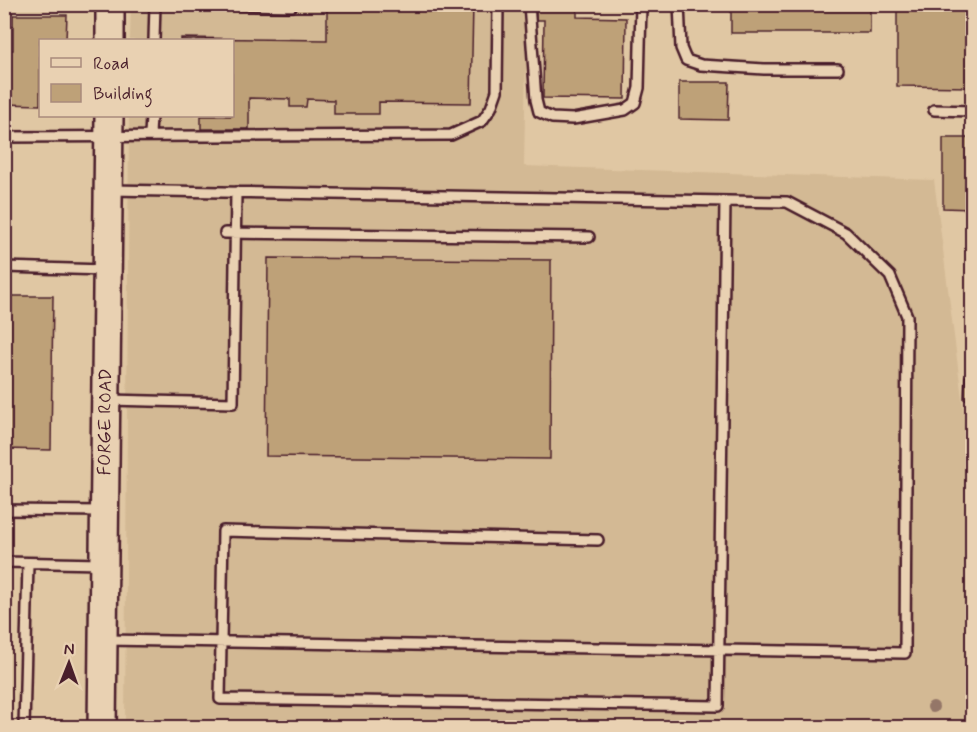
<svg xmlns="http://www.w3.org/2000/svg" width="977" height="732" viewBox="0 0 977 732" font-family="Mynerve,sans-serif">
  <rect width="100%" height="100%" fill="#e0c7a3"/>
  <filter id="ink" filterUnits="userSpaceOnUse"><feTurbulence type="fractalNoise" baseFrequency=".0167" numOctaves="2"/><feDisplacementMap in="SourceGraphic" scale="12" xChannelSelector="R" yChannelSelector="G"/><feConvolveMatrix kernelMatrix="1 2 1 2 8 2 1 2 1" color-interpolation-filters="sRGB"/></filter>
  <g filter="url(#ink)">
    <path fill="#d3b994" d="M131 5H527L524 166 934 180 967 437 969 380H972V727L125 728 129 116H232V40H130Z"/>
    <path fill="#bea178" stroke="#4a1f2b" stroke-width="1.5" d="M327 4H473L471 103 379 102V114H334V100L307 99 306 107H290V99L249 98V129H201V116H232V40H181V38L327 40Z
      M536 4H577V17L626 18 625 99 543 98 544 20H536Z
      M731 4H870V33H731Z
      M897 4H972V87L897 86Z
      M13 15H67L66 40H40V105L4 104V50H13Z
      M679 82H729L728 120 679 119Z
      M943 138H972V209L943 208Z
      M268 258 551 260 550 459 266 456Z
      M4 296H53L51 450 4 449Z
      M965 376H972V400L964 399Z"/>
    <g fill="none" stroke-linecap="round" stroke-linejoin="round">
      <defs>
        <path id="lane" d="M209 4 292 6
          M529 4 536 100 539 112 552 118 573 119 625 110 635 103 639 88 641 4
          M679 4 681 48 686 60 701 65 764 69H838
          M154 40 155 4
          M934 110 972 111
          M150 135 151 116
          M4 137 451 135 482 121 491 108 497 91 498 4
          M225 233 589 237
          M4 267 105 270
          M108 400 233 403 236 192
          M4 510 102 511
          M598 540 223 531 220 699 718 706 725 201
          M4 562 101 564
          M106 640 905 653 907 316 890 276 846 233 787 202 111 190
          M24 728 28 563"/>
        <g id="secondary">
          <path d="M110 40V4"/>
          <path id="s1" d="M102 728 109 116"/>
        </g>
      </defs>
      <use href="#lane" stroke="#4a1f2b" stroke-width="14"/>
      <use href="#secondary" stroke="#4a1f2b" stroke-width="32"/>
      <use href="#lane" stroke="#e9d1b2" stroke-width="9"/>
      <use href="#secondary" stroke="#e9d1b2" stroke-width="27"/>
    </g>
    <circle fill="#947668" cx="933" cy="707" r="6"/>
  </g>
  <g text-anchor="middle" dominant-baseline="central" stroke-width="4.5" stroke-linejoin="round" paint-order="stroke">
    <g font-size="18" fill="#4a1f2b" stroke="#e9d1b2">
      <text stroke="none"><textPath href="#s1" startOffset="306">FORGE ROAD</textPath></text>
    </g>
  </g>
  <rect width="977" height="732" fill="none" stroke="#e9d1b2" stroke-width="24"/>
  <rect x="12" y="12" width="953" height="708" fill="none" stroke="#4a1f2b" stroke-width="2" filter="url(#ink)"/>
  <rect x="39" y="39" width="195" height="78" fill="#e9d1b2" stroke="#a98a7c" stroke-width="1.5"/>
  <rect x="51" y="58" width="30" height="9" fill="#e9d1b2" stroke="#a98a7c" stroke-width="1.5"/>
  <text x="93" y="69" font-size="18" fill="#4a1f2b">Road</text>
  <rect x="51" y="84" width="30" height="18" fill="#bea178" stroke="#a98a7c" stroke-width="1.5"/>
  <text x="93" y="99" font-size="18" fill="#4a1f2b">Building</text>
  <g transform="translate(69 663) rotate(1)" stroke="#e9d1b2" stroke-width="4.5" paint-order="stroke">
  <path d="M0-4.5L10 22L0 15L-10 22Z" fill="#4a1f2b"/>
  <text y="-9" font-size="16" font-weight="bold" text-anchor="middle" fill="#4a1f2b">N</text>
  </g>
</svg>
